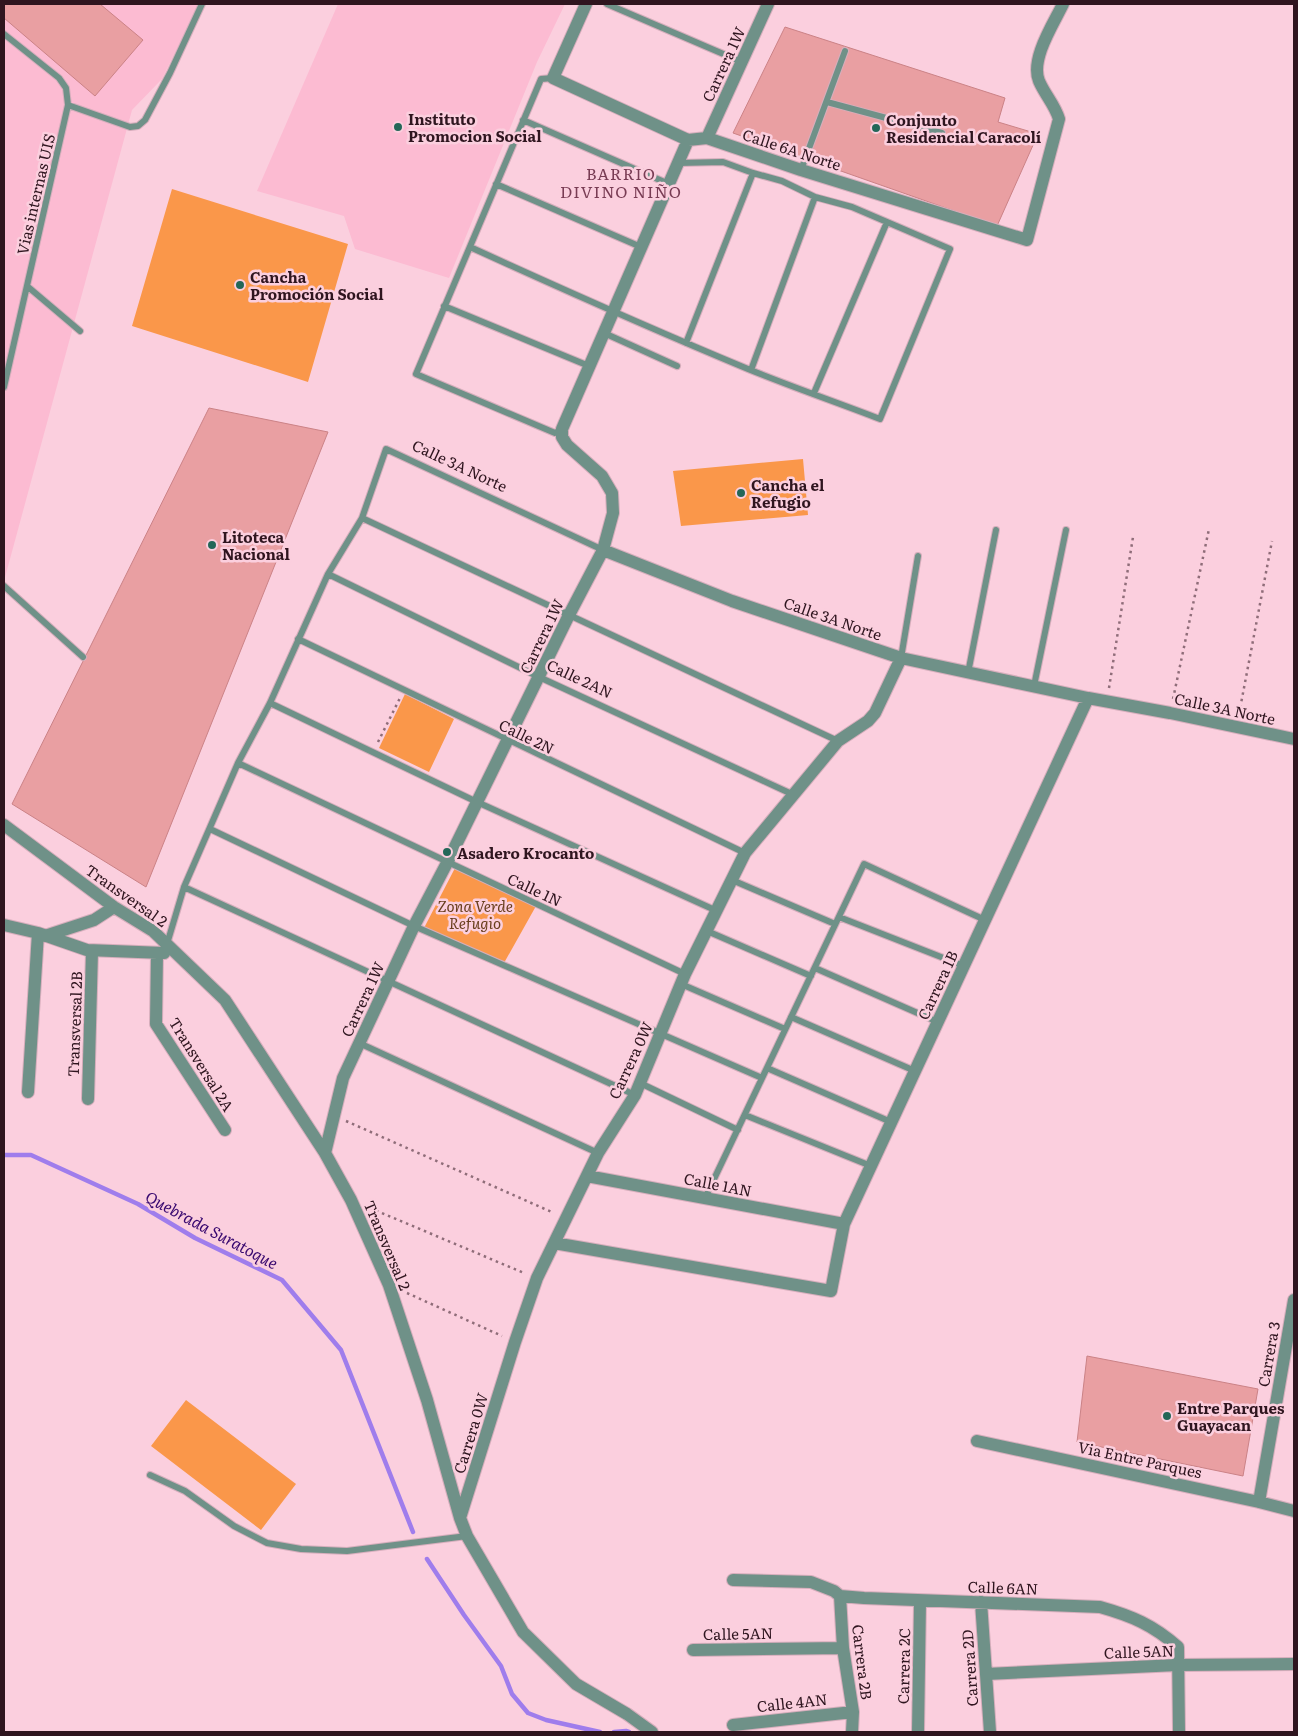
<svg xmlns="http://www.w3.org/2000/svg" width="1298" height="1736" viewBox="0 0 1298 1736" font-family="Literata,serif">
  <rect width="100%" height="100%" fill="#fbcfde"/>
  <path fill="#fcbbd2" d="M4 4H199L162 79 132 110 4 581Z
    M338 4H565L537 62 449 278 355 249 344 216 257 191Z"/>
  <path fill="#fa974a" d="M172 189 348 244 308 382 132 326Z
    M803 459 808 515 681 526 673 471Z
    M405 694 454 719 429 772 379 748Z
    M455 868 536 906 504 963 424 928Z
    M186 1400 296 1484 261 1530 151 1446Z"/>
  <g fill="none" stroke-linecap="round" stroke-linejoin="round">
    <path stroke="#9f7dec" stroke-width="4.5" d="M4 1155H31L138 1204 195 1238 282 1280 341 1350 413 1532
      M427 1559 464 1615 501 1666 512 1694 528 1713 546 1720 600 1732
      M614 1732 626 1731 629 1732"/>
  </g>
  <path fill="#e99fa2" stroke="#cb8286" d="M4 4H100L143 40 95 96 4 18Z
    M785 27 1005 98 998 122 1038 134 997 226 733 133Z
    M209 408 328 432 146 887 12 804Z
    M1087 1356 1258 1389 1243 1476 1077 1442Z"/>
  <g fill="none" stroke-linecap="round" stroke-linejoin="round">
    <defs>
      <path id="lane" d="M607 4 742 62
        M4 34 59 78 66 88 68 105 4 387
        M553 78 541 79 416 374 555 433 562 429
        M827 102 942 133
        M68 105 130 127 138 126 145 120 170 73 202 4
        M523 120 669 184
        M801 170 845 51
        M496 184 641 247
        M470 247C562 289 654 330 748 369 792 387 836 402 880 419L950 249 852 207 815 197 782 181 753 173 723 162 678 163
        M27 286 80 331
        M444 306 589 366
        M604 333 677 366
        M686 343 753 173
        M751 370 815 197
        M814 393 887 222
        M362 518 838 741
        M328 574 539 677 794 795
        M4 586 83 657
        M298 639 745 853
        M901 658 918 556
        M968 673 996 530
        M1034 686 1066 530
        M270 703 477 802 717 911
        M238 763 685 974
        M210 829 414 926 762 1078
        M732 880 835 924
        M184 887 635 1095
        M839 917 964 966
        M707 931 811 976
        M167 944 184 887 238 763 270 703 328 574 362 518 386 449 603 550
        M815 968 938 1022
        M681 984 785 1029
        M791 1017 915 1071
        M359 1043 598 1153
        M767 1068 891 1122
        M640 1083 738 1130
        M745 1115 871 1166
        M705 1198 864 864 985 920
        M150 1475 185 1491 234 1526 267 1543 301 1549 347 1551 467 1536"/>
      <path id="street" d="M586 4 553 78 688 140 707 138 801 170 1027 240 1059 119C1055 105 1045 95 1039 81 1030 59 1054 23 1063 4
        M707 138 768 4
        M603 550 732 601 901 658 1088 698 1170 713 1294 739
        M4 825 114 907 153 931 225 1000 325 1153 351 1200 389 1285 427 1400 460 1518 467 1536 523 1632 576 1684 627 1714 652 1732
        M4 925 38 933 87 950 164 953
        M45 936 94 920 114 907
        M157 953 156 1024 225 1130
        M28 1092 38 933
        M88 1099 92 951
        M325 1153 343 1078 414 926 448 861 569 615 603 550 613 513 612 493 602 476 567 445 562 437V429L688 140
        M587 1176 844 1224
        M554 1243 831 1291 844 1224 1088 698
        M977 1441 1259 1502 1294 1511
        M1259 1502 1294 1300
        M460 1518 515 1342 537 1278 598 1153 635 1095 685 974 745 853 838 741 868 721 875 713 901 658
        M733 1580 811 1582 834 1591 840 1596 864 1598 1100 1607C1132 1616 1153 1625 1178 1647L1179 1732
        M840 1596 843 1648 853 1712 852 1732
        M981 1602 990 1732
        M693 1650 843 1648
        M986 1674 1177 1665 1294 1664
        M733 1725 853 1712
        M918 1732 920 1601"/>
    </defs>
    <use href="#lane" stroke="#d6aebc" stroke-width="8"/>
    <use href="#street" stroke="#d6aebc" stroke-width="14"/>
    <path stroke="#8f6d79" stroke-width="2.5" stroke-dasharray="2.5 4" stroke-linecap="butt" d="M1109 688 1133 537
      M1173 699 1209 529
      M1239 714 1272 541
      M378 742 400 698
      M346 1121 554 1213
      M370 1208 524 1273
      M407 1293 502 1336"/>
    <use href="#lane" stroke="#6f9188" stroke-width="6"/>
    <use href="#street" stroke="#6f9188" stroke-width="12"/>
  </g>
  <g fill="#236758" stroke="#fbcfde" stroke-width="2">
    <circle cx="398" cy="127" r="5"/>
    <circle cx="876" cy="128" r="5"/>
    <circle cx="240" cy="285" r="5"/>
    <circle cx="741" cy="493" r="5"/>
    <circle cx="212" cy="545" r="5"/>
    <circle cx="447" cy="852" r="5"/>
    <circle cx="1167" cy="1416" r="5"/>
  </g>
  <g text-anchor="middle" dominant-baseline="central" stroke-width="5" stroke-linejoin="round" paint-order="stroke">
    <g font-size="15" fill="#2f151f" stroke="#fbcfde">
      <text transform="translate(723 64) rotate(-65)">Carrera 1W</text>
      <text transform="translate(792 149) rotate(18)">Calle 6A Norte</text>
      <text transform="translate(35 194) rotate(-77)">Vias internas UIS</text>
      <text transform="translate(460 465) rotate(25)">Calle 3A Norte</text>
      <text transform="translate(833 618) rotate(19)">Calle 3A Norte</text>
      <text transform="translate(541 636) rotate(-64)">Carrera 1W</text>
      <text transform="translate(580 678) rotate(25)">Calle 2AN</text>
      <text transform="translate(1225 708) rotate(12)">Calle 3A Norte</text>
      <text transform="translate(527 736) rotate(26)">Calle 2N</text>
      <text transform="translate(535 889) rotate(25)">Calle 1N</text>
      <text transform="translate(127 895) rotate(35)">Transversal 2</text>
      <text transform="translate(937 985) rotate(-65)">Carrera 1B</text>
      <text transform="translate(362 999) rotate(-65)">Carrera 1W</text>
      <text transform="translate(74 1024) rotate(-88)">Transversal 2B</text>
      <text transform="translate(630 1060) rotate(-65)">Carrera 0W</text>
      <text transform="translate(202 1064) rotate(58)">Transversal 2A</text>
      <text transform="translate(718 1184) rotate(11)">Calle 1AN</text>
      <text transform="translate(388 1245) rotate(67)">Transversal 2</text>
      <text transform="translate(1268 1354) rotate(-80)">Carrera 3</text>
      <text transform="translate(470 1433) rotate(-73)">Carrera 0W</text>
      <text transform="translate(1140 1459) rotate(12)">Via Entre Parques</text>
      <text transform="translate(1003 1587) rotate(2)">Calle 6AN</text>
      <text transform="translate(738 1633) rotate(-1)">Calle 5AN</text>
      <text transform="translate(1139 1651) rotate(-2)">Calle 5AN</text>
      <text transform="translate(863 1662) rotate(83)">Carrera 2B</text>
      <text transform="translate(903 1666) rotate(-89)">Carrera 2C</text>
      <text transform="translate(969 1668) rotate(-94)">Carrera 2D</text>
      <text transform="translate(792 1702) rotate(-6)">Calle 4AN</text>
    </g>
    <g font-size="15" font-weight="bold" fill="#2f151f" stroke="#fbcfde" text-anchor="start">
      <text x="408" y="118">Instituto<tspan x="408" dy="17">Promocion Social</tspan></text>
      <text x="886" y="119">Conjunto<tspan x="886" dy="17">Residencial Caracolí</tspan></text>
      <text x="250" y="276">Cancha<tspan x="250" dy="17">Promoción Social</tspan></text>
      <text x="751" y="484">Cancha el<tspan x="751" dy="17">Refugio</tspan></text>
      <text x="222" y="536">Litoteca<tspan x="222" dy="17">Nacional</tspan></text>
      <text x="457" y="852">Asadero Krocanto</text>
      <text x="1177" y="1407">Entre Parques<tspan x="1177" dy="17">Guayacan</tspan></text>
    </g>
    <g font-size="15" font-style="italic" fill="#693e1d" stroke="#fbcfde">
      <text x="475" y="905">Zona Verde<tspan x="475" dy="17">Refugio</tspan></text>
    </g>
    <g font-size="16" letter-spacing="1" fill="#793c54" stroke="#fbcfde">
      <text x="621" y="173">BARRIO<tspan x="621" dy="18">DIVINO NIÑO</tspan></text>
    </g>
    <g font-size="16" font-style="italic" fill="#38086f" stroke="#fbcfde">
      <text transform="translate(212 1229) rotate(28)">Quebrada Suratoque</text>
    </g>
  </g>
  <rect width="1298" height="1736" fill="none" stroke="#2f151f" stroke-width="10"/>
</svg>
